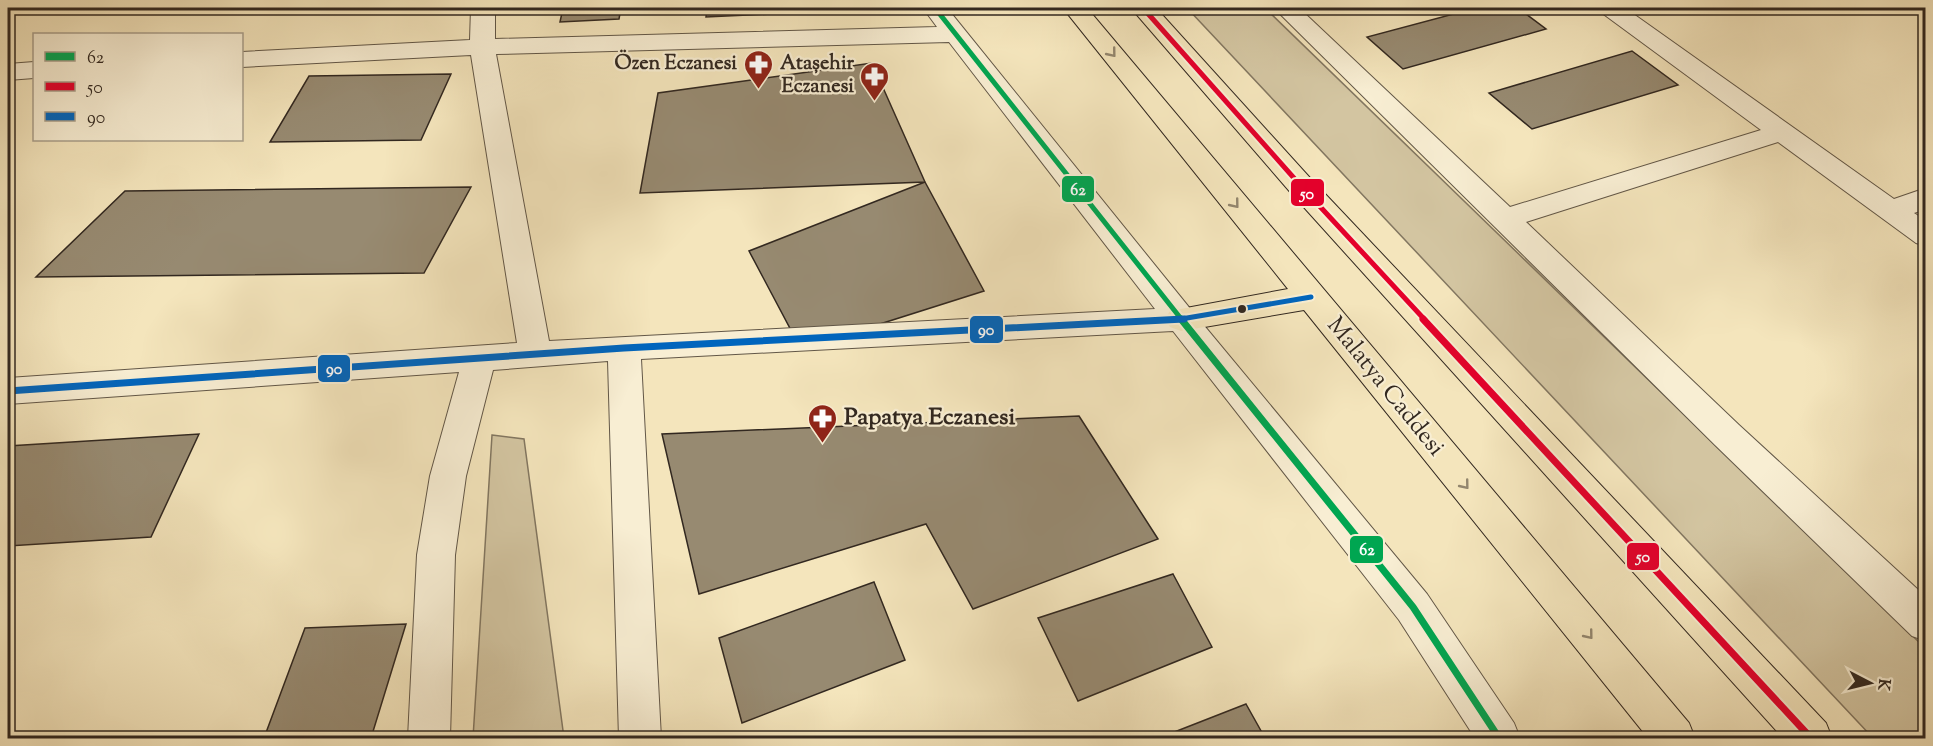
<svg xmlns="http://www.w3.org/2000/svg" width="1933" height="746" viewBox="0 0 1933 746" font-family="'Sorts Mill Goudy',serif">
  <rect width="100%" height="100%" fill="#f4e5bc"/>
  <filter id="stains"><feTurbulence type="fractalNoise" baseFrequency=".00333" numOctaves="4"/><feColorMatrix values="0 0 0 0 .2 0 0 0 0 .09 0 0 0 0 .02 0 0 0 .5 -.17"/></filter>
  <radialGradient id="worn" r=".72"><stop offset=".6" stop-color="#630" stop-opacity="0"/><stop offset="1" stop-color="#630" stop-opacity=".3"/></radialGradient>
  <path fill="#d3c5a1" stroke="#827660" stroke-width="1.5" d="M1187 8H1265L1925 648V738H1873Z
    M492 435 524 439 564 738H473Z"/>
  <path fill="#978a71" stroke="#322820" stroke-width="1.5" d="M563 8H621L619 19 560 22Z
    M707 8H832L834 11 706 17Z
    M1476 8H1518L1546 29 1403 69 1367 37Z
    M1632 51 1678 85 1532 129 1489 93Z
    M872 63 925 182 640 193 658 93Z
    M451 74 421 140 270 142 309 76Z
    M925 182 984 291 801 349 749 251Z
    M471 187 424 273 36 277 125 191Z
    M1079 416 1158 539 973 609 926 524 699 594 662 434Z
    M199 434 151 537 8 546V446Z
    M1173 574 1212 647 1078 701 1038 618Z
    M874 582 905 660 742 723 719 638Z
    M406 624 371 738H264L305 628Z
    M1246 704 1265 738H1159Z"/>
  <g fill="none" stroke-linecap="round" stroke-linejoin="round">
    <defs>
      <path id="minor" d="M471 8H495V39L937 27 923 8H947L1192 311 1427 594 1514 723 1520 738H1475L1399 620 1173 331 641 359 661 738H619L608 361 493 370 466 476 455 555 450 738H408L417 555 430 476 459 372 8 404V378L517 343 471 55 242 67V52L470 40ZM949 42 1155 309 549 341 496 54Z
        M1274 8H1299L1510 207 1761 130 1602 13 1598 8H1625L1894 199 1926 188V209L1914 213 1926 221V246L1916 243 1778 142 1526 222 1739 425 1926 597V641L1912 636 1715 445Z
        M34 62V78L8 80V64Z"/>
      <path id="trunk" d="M1063 8H1087L1689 723 1695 738H1648L1304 310 1181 331 1170 327 1165 319 1170 311 1288 289Z
        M1131 8H1156L1311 179 1826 723 1832 738H1783L1291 193Z"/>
    </defs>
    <use href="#minor" stroke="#625747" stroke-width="2"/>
    <use href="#trunk" stroke="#322820" stroke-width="2"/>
    <use href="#minor" fill="#f8eed3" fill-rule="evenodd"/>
    <use href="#trunk" fill="#f4e5bc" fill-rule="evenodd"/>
    <defs>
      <path id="bus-1-far1" d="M935 8 1182 320"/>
      <path id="bus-1" d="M1181 319 1413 607 1499 738"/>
      <path id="bus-2-far1" d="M1143 8 1301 186 1425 320"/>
      <path id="bus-2" d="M1423 319 1811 738"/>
      <path id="bus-3-far1" d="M1161 320 1181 319 1311 297"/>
      <path id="bus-3" d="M8 391 624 348 1184 319"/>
    </defs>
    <use href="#bus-1-far1" stroke="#f8eed3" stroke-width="9"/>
    <use href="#bus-1" stroke="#f8eed3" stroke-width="11"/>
    <use href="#bus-2-far1" stroke="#f8eed3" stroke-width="9"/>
    <use href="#bus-2" stroke="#f8eed3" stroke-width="11"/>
    <use href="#bus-3-far1" stroke="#f8eed3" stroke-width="9"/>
    <use href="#bus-3" stroke="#f8eed3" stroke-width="11"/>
    <use href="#bus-1-far1" stroke="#00a651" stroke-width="5"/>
    <use href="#bus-1" stroke="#00a651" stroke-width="7"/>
    <use href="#bus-2-far1" stroke="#e4002b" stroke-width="5"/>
    <use href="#bus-2" stroke="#e4002b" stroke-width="7"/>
    <use href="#bus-3-far1" stroke="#0065bd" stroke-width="5"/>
    <use href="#bus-3" stroke="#0065bd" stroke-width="7"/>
  </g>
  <defs><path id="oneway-chevron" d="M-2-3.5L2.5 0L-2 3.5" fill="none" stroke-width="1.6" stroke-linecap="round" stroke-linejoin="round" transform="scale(1.5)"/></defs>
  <g stroke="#93866e">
    <use href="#oneway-chevron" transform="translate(1112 53) rotate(51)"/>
    <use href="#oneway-chevron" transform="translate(1235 204) rotate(51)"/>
    <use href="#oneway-chevron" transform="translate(1465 485) rotate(51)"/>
    <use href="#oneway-chevron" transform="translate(1589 635) rotate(51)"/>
  </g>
  <defs>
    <symbol id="pharmacy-pin" viewBox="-11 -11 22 30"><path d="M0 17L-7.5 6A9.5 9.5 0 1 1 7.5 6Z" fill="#8f2418" stroke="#f8eed3"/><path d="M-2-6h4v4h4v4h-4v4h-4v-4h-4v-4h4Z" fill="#fff"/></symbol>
  </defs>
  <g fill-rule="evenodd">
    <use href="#pharmacy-pin" x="742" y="48" width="33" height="45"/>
    <use href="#pharmacy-pin" x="858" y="60" width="33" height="45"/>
    <use href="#pharmacy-pin" x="806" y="402" width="33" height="45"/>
  </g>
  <circle fill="#322820" stroke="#f8eed3" stroke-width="2" cx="1242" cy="309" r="5"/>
  <g text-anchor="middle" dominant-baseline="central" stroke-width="4.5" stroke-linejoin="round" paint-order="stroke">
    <g font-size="20" font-weight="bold" fill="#322820" stroke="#f8eed3" text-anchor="end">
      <text x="737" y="64">Özen Eczanesi</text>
      <text x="854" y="64">Ataşehir<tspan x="854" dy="23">Eczanesi</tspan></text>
    </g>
    <g font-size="24" fill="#322820" stroke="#f8eed3">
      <text transform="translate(1385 387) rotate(51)">Malatya Caddesi</text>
    </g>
    <g font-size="24" font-weight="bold" fill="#322820" stroke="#f8eed3" text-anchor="start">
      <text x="844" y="418">Papatya Eczanesi</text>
    </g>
  </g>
  <g stroke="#f8eed3" stroke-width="2">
    <rect x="1061" y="175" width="34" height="28" rx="6" fill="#00a651"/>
    <rect x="1290" y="178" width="35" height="29" rx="6" fill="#e4002b"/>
    <rect x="969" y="315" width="35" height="29" rx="6" fill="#0065bd"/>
    <rect x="317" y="354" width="34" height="29" rx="6" fill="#0065bd"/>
    <rect x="1349" y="535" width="35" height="29" rx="6" fill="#00a651"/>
    <rect x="1626" y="542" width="34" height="29" rx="6" fill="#e4002b"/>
  </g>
  <g font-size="16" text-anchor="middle" font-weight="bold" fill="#fff">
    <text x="1078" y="195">62</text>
    <text x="1307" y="199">50</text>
    <text x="986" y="335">90</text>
    <text x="334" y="374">90</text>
    <text x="1367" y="555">62</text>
    <text x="1643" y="562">50</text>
  </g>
  <rect width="1933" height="746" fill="none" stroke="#f4e5bc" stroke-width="30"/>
  <rect x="9" y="9" width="1915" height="728" fill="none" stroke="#322820" stroke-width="3"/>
  <rect x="15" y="15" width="1903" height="716" fill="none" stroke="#322820" stroke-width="1.5"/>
  <rect x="33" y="33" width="210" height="108" fill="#f8eed3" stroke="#a99f8b" stroke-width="1.5"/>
  <rect x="45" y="52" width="30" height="9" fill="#00a651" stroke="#a99f8b" stroke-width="1.5"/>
  <text x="87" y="63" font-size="18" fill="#322820">62</text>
  <rect x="45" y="82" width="30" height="9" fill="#e4002b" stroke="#a99f8b" stroke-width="1.5"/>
  <text x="87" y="93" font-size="18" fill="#322820">50</text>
  <rect x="45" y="112" width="30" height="9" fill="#0065bd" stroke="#a99f8b" stroke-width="1.5"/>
  <text x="87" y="123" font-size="18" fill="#322820">90</text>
  <g transform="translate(1870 683) rotate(97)" stroke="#f8eed3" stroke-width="4.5" paint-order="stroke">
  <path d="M0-4.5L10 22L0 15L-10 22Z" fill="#322820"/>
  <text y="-9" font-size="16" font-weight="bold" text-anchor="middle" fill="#322820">K</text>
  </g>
  <rect width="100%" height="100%" filter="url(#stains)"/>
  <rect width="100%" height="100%" fill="url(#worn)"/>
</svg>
